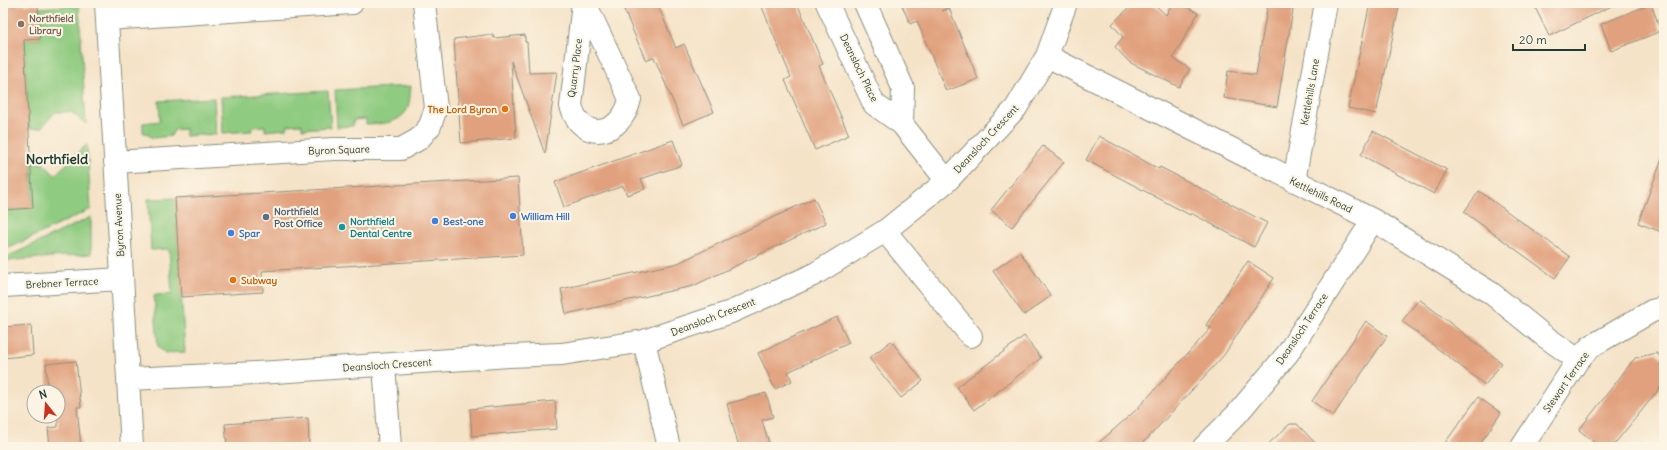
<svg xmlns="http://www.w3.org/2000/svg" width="1667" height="450" viewBox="0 0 1667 450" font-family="Delius,sans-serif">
  <rect width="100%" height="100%" fill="#fcf5e5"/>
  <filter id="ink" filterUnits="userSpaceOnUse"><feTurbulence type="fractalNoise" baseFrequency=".025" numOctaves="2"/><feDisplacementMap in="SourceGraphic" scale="8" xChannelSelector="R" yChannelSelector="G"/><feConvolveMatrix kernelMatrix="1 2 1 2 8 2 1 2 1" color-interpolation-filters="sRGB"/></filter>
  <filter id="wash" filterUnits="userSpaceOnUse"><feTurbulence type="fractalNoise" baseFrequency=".012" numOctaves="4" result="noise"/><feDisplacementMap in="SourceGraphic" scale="16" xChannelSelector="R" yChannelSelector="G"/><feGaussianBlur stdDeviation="0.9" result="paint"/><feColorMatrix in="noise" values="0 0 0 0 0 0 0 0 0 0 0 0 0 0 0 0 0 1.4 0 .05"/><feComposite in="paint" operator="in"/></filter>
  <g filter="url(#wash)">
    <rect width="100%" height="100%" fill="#f5e3c8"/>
    <path fill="#8fcb80" stroke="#57845a" d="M79 5 86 124 71 112H55L41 128 29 129 24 40 40 39 38 8Z
      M411 86C410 92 410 102 408 108 400 124 382 124 366 124V119L354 120 353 126 337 127 335 90Z
      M328 91 331 127 302 129V124L288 125 287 129 265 131V126L251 127 252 131 223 133 221 97Z
      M214 98 216 134 185 136V129L174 130 171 136 153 138 143 132V123L160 121 159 101Z
      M87 144 91 209 3 251V210L33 208 31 163H43L55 175Z
      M175 198 185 352 165 353 158 347 154 295 172 294 169 249 151 250 148 199Z
      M91 217V254L3 261V259Z"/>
    <g id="blocks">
      <path fill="#e1a17e" d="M621 3H657L676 48 684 44 714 112 683 125 654 57 646 61Z
        M772 3H797L823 64 819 66 849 135 815 150 785 80 791 77 762 7Z
        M901 3H960L942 11 949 8 978 79 946 91 917 21 910 24Z
        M1134 3H1153L1166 15 1172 3H1179L1198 13 1173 58 1190 69 1179 87 1129 62 1115 47 1123 37 1112 24Z
        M1268 3H1294L1277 107 1224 98 1228 71 1256 75Z
        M1370 3H1400L1376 114 1348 108Z
        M1533 3H1618L1549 36Z
        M38 4 40 39 24 40 33 208 3 210V6Z
        M1651 4 1661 31 1611 51 1601 24Z
        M493 34 494 38 525 35V42H527L529 73 557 72 545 154 511 61 516 138 461 143 454 39Z
        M1373 131 1447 170 1434 194 1361 155Z
        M1099 136 1159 169 1160 167 1267 223 1254 247 1191 213 1190 215 1086 160Z
        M673 140 682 165 641 179 645 189 627 195 623 186 564 207 555 182Z
        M1043 146 1064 162 1012 227 991 210Z
        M1662 159H1664V233L1638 223Z
        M518 178 523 255 262 271 263 292 181 297 175 198Z
        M1479 191 1570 257 1555 278 1464 212Z
        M814 198 826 223 693 286 566 314 561 289 678 263Z
        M1020 252 1051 296 1024 315 993 271Z
        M1248 261 1274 278 1224 355 1147 439 1137 447H1094L1136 410 1211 328 1206 325Z
        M1419 299 1502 363 1485 385 1402 321Z
        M837 317 849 343 788 372 792 381 775 389 758 353Z
        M1366 321 1387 336 1333 416 1312 401Z
        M31 325 33 355 3 358V327Z
        M1024 336 1041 358 974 410 957 387Z
        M891 341 923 381 901 398 869 358Z
        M1656 353 1664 359V383L1612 447H1600L1579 430 1635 358Z
        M76 361 81 407H77L81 447H50L48 428 58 427V392H48L46 364Z
        M766 393 773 417 762 420 770 447H739L727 404Z
        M1478 397 1501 413 1478 447H1442Z
        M555 401 557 429 472 436 470 409Z
        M308 418 309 445 276 447H227L225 424Z
        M1290 424H1297L1319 447H1265Z"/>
    </g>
  </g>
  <g filter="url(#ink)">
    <use href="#blocks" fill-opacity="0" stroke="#8a907e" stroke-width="1"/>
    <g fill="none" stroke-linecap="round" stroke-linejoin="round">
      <defs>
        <path id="minor" d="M106 3 132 447
          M583 3 571 106C582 144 622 136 630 99L585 3
          M827 3 874 104 902 124 947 181
          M865 3 903 88 902 124
          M107 19 352 3
          M1047 56 1373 220 1491 293 1543 335 1578 360
          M115 162 334 149H401L419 139 430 126 436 108 424 3
          M1294 181 1326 3
          M885 231 971 336
          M3 286 122 279
          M644 341 668 443
          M384 365 390 447
          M129 379 275 372 509 356 562 354 644 341 731 312 813 275 885 231 947 181 1016 108 1047 56 1066 3
          M1204 447 1237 414 1288 353 1373 220
          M1522 447 1578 360 1590 347 1652 311 1664 308"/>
      </defs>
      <use href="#minor" stroke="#8a907e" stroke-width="24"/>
      <use href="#minor" stroke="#fff" stroke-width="22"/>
    </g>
  </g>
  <circle fill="#8d6e63" stroke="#fcf5e5" stroke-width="1.5" cx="21" cy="24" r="4"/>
  <g fill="#e8710a" stroke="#fcf5e5" stroke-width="1.5">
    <circle cx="505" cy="109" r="4"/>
    <circle cx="233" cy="280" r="4"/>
  </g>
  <g fill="#3f7fe0" stroke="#fcf5e5" stroke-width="1.5">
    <circle cx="513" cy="216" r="4"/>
    <circle cx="435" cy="221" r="4"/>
    <circle cx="231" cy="233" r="4"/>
  </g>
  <circle fill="#5c6f8a" stroke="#fcf5e5" stroke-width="1.5" cx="266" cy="217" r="4"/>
  <circle fill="#0f9aa8" stroke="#fcf5e5" stroke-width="1.5" cx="342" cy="227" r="4"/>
  <g text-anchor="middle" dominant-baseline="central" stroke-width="4" stroke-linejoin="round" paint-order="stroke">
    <g font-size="10" font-weight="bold" fill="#785e54" stroke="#fcf5e5" text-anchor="start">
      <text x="29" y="18">Northfield<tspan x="29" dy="12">Library</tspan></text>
    </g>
    <g font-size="10" fill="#1f3d34" stroke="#fcf5e5">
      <text transform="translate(575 68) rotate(-83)">Quarry Place</text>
      <text transform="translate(859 68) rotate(64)">Deansloch Place</text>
      <text transform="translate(1310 92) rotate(-80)">Kettlehills Lane</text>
      <text transform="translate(986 139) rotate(-47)">Deansloch Crescent</text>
      <text transform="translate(339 150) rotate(-2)">Byron Square</text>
      <text transform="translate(1321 195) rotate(26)">Kettlehills Road</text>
      <text transform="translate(119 225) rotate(-93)">Byron Avenue</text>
      <text transform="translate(62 283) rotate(-3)">Brebner Terrace</text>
      <text transform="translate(713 317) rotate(-21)">Deansloch Crescent</text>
      <text transform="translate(1302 329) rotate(-56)">Deansloch Terrace</text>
      <text transform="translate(387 365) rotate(-4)">Deansloch Crescent</text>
      <text transform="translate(1566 382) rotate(-55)">Stewart Terrace</text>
    </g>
    <g font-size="10" font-weight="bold" fill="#c56008" stroke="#fcf5e5" text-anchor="end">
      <text x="497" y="109">The Lord Byron</text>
      <text x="241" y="280" text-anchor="start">Subway</text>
    </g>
    <g font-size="10" font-weight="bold" fill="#4e5e75" stroke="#fcf5e5" text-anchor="start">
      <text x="274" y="211">Northfield<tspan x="274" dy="12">Post Office</tspan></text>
    </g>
    <g font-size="10" font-weight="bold" fill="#366cbe" stroke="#fcf5e5" text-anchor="start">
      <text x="521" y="216">William Hill</text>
      <text x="443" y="221">Best-one</text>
      <text x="239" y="233">Spar</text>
    </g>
    <g font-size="10" font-weight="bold" fill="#0d838f" stroke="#fcf5e5" text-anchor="start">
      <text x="350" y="221">Northfield<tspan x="350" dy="12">Dental Centre</tspan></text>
    </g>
    <g font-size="14" font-weight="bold" fill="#1f3d34" stroke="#fcf5e5">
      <text x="57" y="159">Northfield</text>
    </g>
  </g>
  <rect width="1667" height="450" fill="none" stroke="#fcf5e5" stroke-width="16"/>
  <g transform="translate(46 404) rotate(343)"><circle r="19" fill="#fcf5e5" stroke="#a4ab9e"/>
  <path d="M0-3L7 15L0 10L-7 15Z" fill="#c8321e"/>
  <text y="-6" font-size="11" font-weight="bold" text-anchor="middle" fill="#1f3d34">N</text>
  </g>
  <path d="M1513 44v6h72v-6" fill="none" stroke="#1f3d34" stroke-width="2"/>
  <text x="1519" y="44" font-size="12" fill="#1f3d34" stroke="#fcf5e5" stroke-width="3" paint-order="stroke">20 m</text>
</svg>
